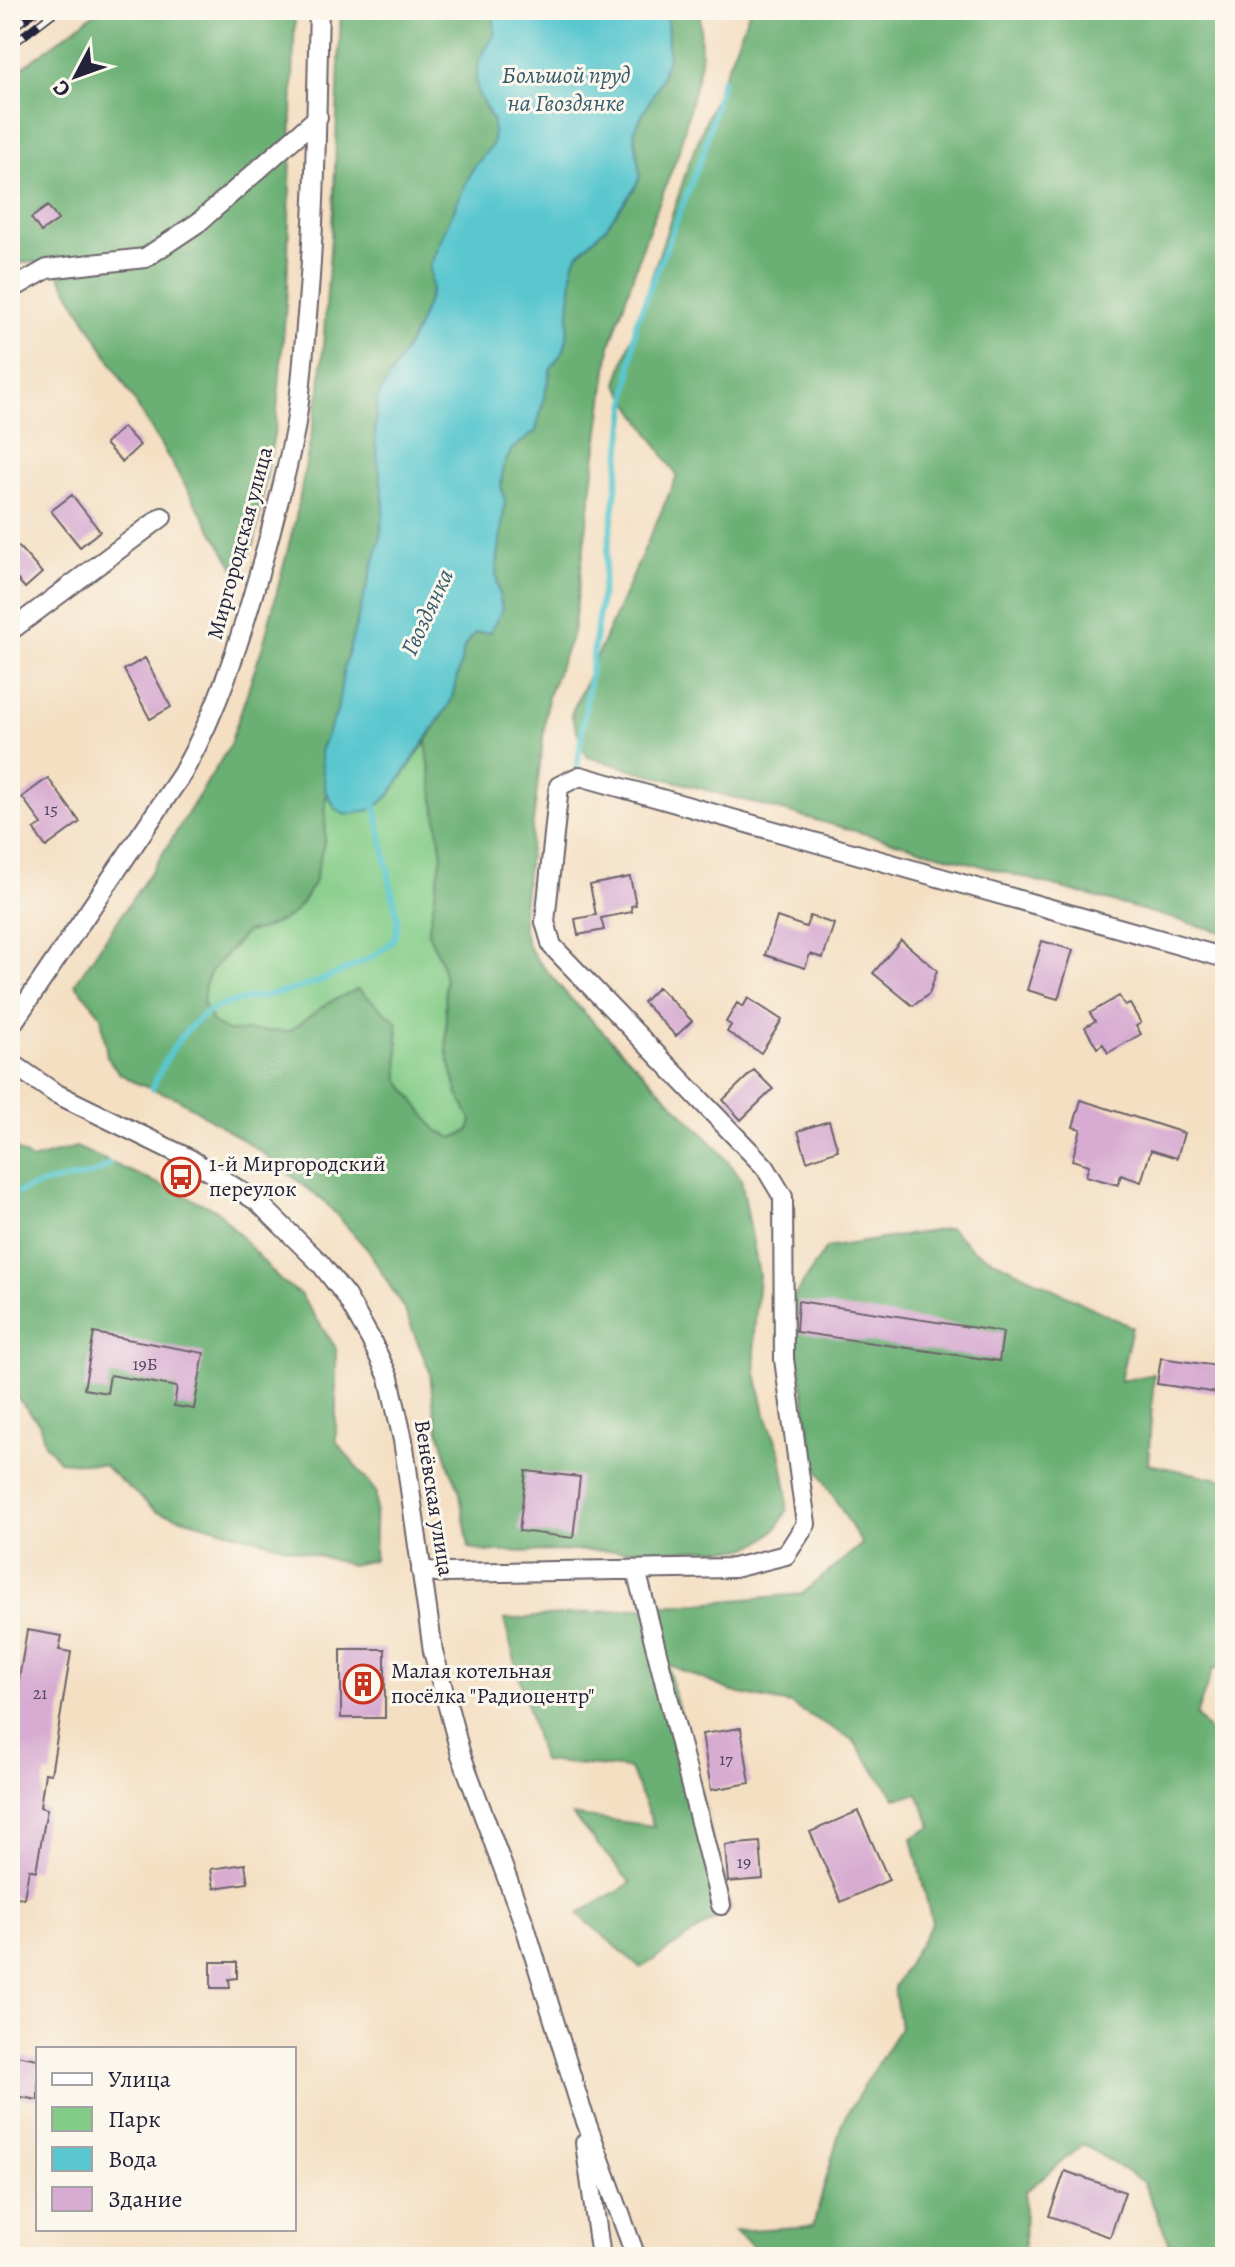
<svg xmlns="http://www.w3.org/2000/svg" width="1235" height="2267" viewBox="0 0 1235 2267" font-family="Alegreya,serif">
  <rect width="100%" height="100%" fill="#fbf7ec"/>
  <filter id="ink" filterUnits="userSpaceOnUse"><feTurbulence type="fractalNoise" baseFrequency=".0125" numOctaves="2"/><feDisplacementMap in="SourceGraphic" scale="16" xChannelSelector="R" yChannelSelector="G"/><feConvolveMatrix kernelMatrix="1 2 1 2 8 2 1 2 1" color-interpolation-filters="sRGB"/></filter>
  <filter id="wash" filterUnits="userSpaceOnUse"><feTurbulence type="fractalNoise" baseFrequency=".006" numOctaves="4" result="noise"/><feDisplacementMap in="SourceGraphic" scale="32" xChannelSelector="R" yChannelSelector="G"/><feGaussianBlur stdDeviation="1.8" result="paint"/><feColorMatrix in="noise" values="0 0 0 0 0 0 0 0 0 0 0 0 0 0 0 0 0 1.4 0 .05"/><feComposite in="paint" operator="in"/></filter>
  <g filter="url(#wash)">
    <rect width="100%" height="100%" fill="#f4dfc3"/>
    <path fill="#83cc88" stroke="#527762" stroke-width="2" d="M426 742 442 855 428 933 441 961 445 980 447 1053 458 1094 472 1121 469 1131 453 1138 436 1130 399 1080 397 1022 329 1002 290 1031H227L213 1023 203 1003 205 985 211 971 247 932 280 922 325 838 326 792 336 809 389 796Z"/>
    <path fill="#6ab074" stroke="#466958" stroke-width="2" d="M99 10H295L287 291 276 423 254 544 242 566 235 569 53 265 33 262 12 264 10 262V77Z
      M341 10H493L495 34 480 58 478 93 493 122V144L472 170 430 266 432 290 417 329 377 399 375 439 384 503 380 540 344 668 337 712 320 751 326 792 325 838 314 883 302 903 290 916 263 929 247 932 237 941 211 971 205 985 203 1003 213 1023 227 1031H290L329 1002 358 989 397 1022 399 1080 436 1130 453 1138 469 1131 472 1121 458 1094 447 1053 445 980 441 961 428 933 442 855 426 742 451 701 465 645 475 633 502 610 496 573 505 501 501 486 503 467 512 449 536 431 551 368 564 350 573 264 577 255 605 228 635 188 640 176 634 131 660 81 668 58 667 10H700L701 62 679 151 645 240 610 346 573 632 548 696 523 907V927L528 946 539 962 569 997 717 1148 741 1179 759 1275 754 1334 756 1373 765 1413 780 1451 787 1491V1510L778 1527 764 1540 746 1549 488 1552 469 1548 459 1488 450 1469 434 1412 430 1372 405 1311 368 1250 325 1202 260 1151 177 1098 136 1083 119 1073 107 1057 101 1015 75 984 160 858 229 747 264 642 296 517 320 388 334 196Z
      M750 10H1225V933L587 757 571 714 677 476 617 383 689 163Z
      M10 1145 32 1160 76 1147 217 1210 280 1280 300 1294 336 1348V1441L376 1492 374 1560 351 1565 156 1511 103 1465 59 1461 45 1444 39 1423 10 1389Z
      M950 1228 973 1250 1132 1327 1120 1381 1154 1374 1148 1464 1225 1480V1671L1214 1667 1196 1715 1225 1751V2257H1160L1169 2242 1143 2182 1083 2144 1025 2192 1024 2257H766L734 2231 813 2226 842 2122 900 2028 894 1987 932 1923 912 1838 932 1827 918 1794 895 1798 853 1740 790 1704 736 1693 667 1664 730 1909 641 1968 578 1914 631 1883 572 1815 654 1826 630 1769 542 1761 504 1620 802 1594 862 1544 814 1464 790 1303 826 1248Z"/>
    <path fill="#5ac7cf" stroke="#3e7485" stroke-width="2" d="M493 10H667L668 58 660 81 634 131 640 176 635 187 605 228 577 255 573 264 567 338 564 350 551 368 536 431 512 449 503 467 501 486 505 501 496 573 502 610 490 632 475 633 465 645 451 701 389 796 374 809 345 815 336 809 326 792 320 751 337 712 344 668 380 540 384 503 375 439 377 399 417 329 432 290 430 266 443 234 472 170 493 144V121L478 93 476 80 480 58 495 34Z"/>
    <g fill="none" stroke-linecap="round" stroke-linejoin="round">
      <path stroke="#5ac7cf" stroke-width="6" d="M577 768 615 499 636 324 704 151 722 80
        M152 1089C163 1062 180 1032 205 1014 229 998 260 998 288 991 313 985 377 960 393 940 398 933 397 924 397 916L375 804
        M10 1196C25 1189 44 1183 60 1180 80 1177 93 1177 109 1164"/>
    </g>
    <g id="blocks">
      <path fill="#d7abd2" d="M48 206 58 220 41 232 31 218Z
        M123 427 140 445 122 462 105 444Z
        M72 495 100 531 80 547 51 511Z
        M18 546 42 573 25 588 10 571V553Z
        M145 658 171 707 150 719 124 670Z
        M48 778 80 822 46 847 34 830 42 824 22 797Z
        M630 877 636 905 631 906 632 912 601 918 604 930 578 935 575 919 596 915 590 885Z
        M810 916 834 924 823 958 810 954 805 968 765 955 777 917 806 927Z
        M901 940 937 970 929 994 913 1006 873 973Z
        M1042 941 1073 950 1058 999 1027 990Z
        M658 987 692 1021 676 1036 643 1002Z
        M1119 996 1125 1006 1130 1004 1141 1023 1136 1026 1141 1034 1108 1053 1103 1044 1097 1048 1085 1027 1095 1021 1090 1013Z
        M748 998 782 1020 761 1053 727 1032 731 1025 726 1022 737 1003 743 1007Z
        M754 1070 773 1089 741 1120 723 1100Z
        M1081 1100 1184 1133 1177 1158 1151 1150 1141 1182 1121 1175 1118 1185 1086 1176 1089 1165 1072 1160 1081 1129 1073 1127Z
        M829 1121 838 1150 807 1161 798 1131Z
        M798 1301 1003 1332 999 1361 796 1332Z
        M94 1333 204 1353 194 1409 174 1406 177 1387 110 1375 107 1393 84 1389Z
        M1161 1358 1225 1367V1394L1157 1384Z
        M526 1471 580 1477 573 1538 519 1531Z
        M27 1630 62 1636 59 1650 71 1652 51 1774 45 1773 40 1807 47 1809 36 1871 29 1869 24 1898 10 1896V1734Z
        M341 1649H385V1718H341Z
        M741 1728 750 1783 711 1790 702 1734Z
        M858 1811 889 1880 841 1902 810 1832Z
        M760 1842 763 1879 728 1882 725 1845Z
        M245 1864 248 1883 214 1888 211 1869Z
        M211 1962H237V1978L229 1979 230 1988H211Z
        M10 2054 38 2059V2100L10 2095Z
        M1065 2171 1125 2192 1110 2237 1049 2216Z"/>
    </g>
  </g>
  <g filter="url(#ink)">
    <use href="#blocks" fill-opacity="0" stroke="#6c646b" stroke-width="2"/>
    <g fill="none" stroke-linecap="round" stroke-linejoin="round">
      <defs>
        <path id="minor" d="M10 290 47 269 145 258 199 222 318 117
          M10 631 162 517
          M10 1027 182 774C218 710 240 641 260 570 273 524 286 476 295 429 301 395 303 360 306 326 316 220 316 116 319 10
          M10 1062 55 1093 190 1159 258 1202 320 1263 346 1296 371 1340 389 1378 403 1440 433 1651 461 1755 525 1926 581 2108 636 2257
          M421 1570 446 1573 734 1568 786 1555 806 1524 784 1359 783 1197 765 1167 552 946 545 922 559 786 580 776 1225 958
          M636 1570 721 1905
          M585 2143 601 2257"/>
      </defs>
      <use href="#minor" stroke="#6c646b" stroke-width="22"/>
      <use href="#minor" stroke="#fff" stroke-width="18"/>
      <defs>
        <path id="rail" d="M10 29 37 10
          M10 46 57 10"/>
      </defs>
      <use href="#rail" stroke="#22223b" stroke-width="9"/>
      <use href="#rail" stroke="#fbf7ec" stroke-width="6" stroke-dasharray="18" stroke-linecap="butt"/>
    </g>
  </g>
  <defs>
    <symbol id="bus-ring" viewBox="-11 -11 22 22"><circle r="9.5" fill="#fbf7ec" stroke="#c8321e" stroke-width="1.5"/><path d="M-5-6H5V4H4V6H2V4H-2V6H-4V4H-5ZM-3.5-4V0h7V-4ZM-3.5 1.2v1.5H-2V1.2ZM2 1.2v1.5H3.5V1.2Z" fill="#c8321e"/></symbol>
    <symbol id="building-ring" viewBox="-11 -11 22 22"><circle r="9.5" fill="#fbf7ec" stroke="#c8321e" stroke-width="1.5"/><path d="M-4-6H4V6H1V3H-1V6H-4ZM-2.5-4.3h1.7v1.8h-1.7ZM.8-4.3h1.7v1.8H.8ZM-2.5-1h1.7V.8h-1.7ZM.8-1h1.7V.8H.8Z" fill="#c8321e"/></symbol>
  </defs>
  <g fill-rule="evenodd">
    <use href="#bus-ring" x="159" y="1155" width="44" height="44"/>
    <use href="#building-ring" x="341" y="1662" width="44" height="44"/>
  </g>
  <g text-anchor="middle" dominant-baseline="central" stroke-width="6" stroke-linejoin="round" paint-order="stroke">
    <g font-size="18" fill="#4f4461">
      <text x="51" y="809">15</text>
      <text x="145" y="1364">19Б</text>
      <text x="40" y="1693">21</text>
      <text x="726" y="1759">17</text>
      <text x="744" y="1862">19</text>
    </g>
    <g font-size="22" fill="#22223b" stroke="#fbf7ec">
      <text transform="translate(240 543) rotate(-75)">Миргородская улица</text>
      <text transform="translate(434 1498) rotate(81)">Венёвская улица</text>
    </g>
    <g font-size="22" fill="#22223b" stroke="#fbf7ec" text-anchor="start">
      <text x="209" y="1164">1-й Миргородский<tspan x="209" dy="25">переулок</tspan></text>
      <text x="391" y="1671">Малая котельная<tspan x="391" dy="25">посёлка "Радиоцентр"</tspan></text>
    </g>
    <g font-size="24" font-style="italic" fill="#365c6f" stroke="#fbf7ec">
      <text x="566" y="75">Большой пруд<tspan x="566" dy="28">на Гвоздянке</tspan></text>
      <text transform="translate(427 612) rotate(-65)">Гвоздянка</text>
    </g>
  </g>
  <rect width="1235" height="2267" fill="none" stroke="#fbf7ec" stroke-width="40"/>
  <rect x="36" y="2047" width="260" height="184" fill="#fbf7ec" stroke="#a4a2a5" stroke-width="2"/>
  <rect x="52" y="2073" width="40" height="12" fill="#ffffff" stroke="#a4a2a5" stroke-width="2"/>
  <text x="108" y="2087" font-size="24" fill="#22223b">Улица</text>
  <rect x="52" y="2107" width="40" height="24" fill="#83cc88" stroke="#a4a2a5" stroke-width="2"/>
  <text x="108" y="2127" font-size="24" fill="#22223b">Парк</text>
  <rect x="52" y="2147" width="40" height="24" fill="#5ac7cf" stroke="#a4a2a5" stroke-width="2"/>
  <text x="108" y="2167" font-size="24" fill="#22223b">Вода</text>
  <rect x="52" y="2187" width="40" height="24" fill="#d7abd2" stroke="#a4a2a5" stroke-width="2"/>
  <text x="108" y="2207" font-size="24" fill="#22223b">Здание</text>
  <g transform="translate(76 76) rotate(229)" stroke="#fbf7ec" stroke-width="6" paint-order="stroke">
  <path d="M0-6L14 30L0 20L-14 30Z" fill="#22223b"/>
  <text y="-12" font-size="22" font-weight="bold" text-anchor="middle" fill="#22223b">С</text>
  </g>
</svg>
